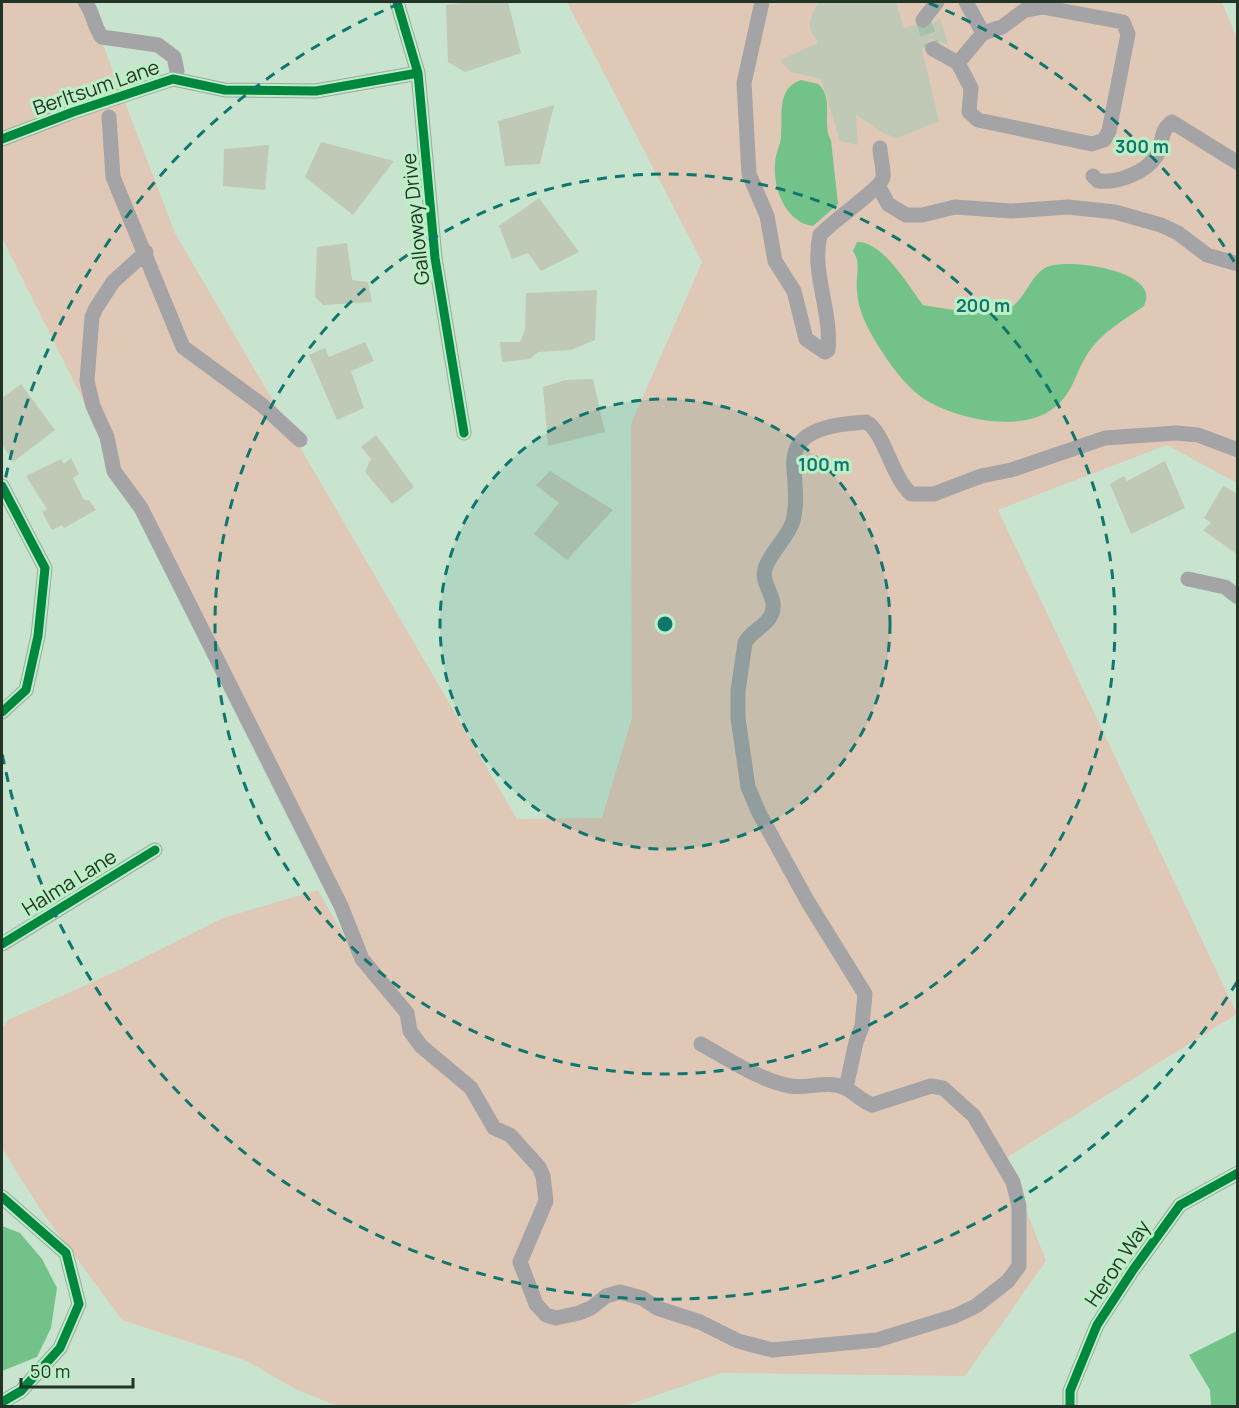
<svg xmlns="http://www.w3.org/2000/svg" width="1239" height="1408" viewBox="0 0 1239 1408" font-family="Manrope,sans-serif">
  <rect width="100%" height="100%" fill="#c8e4ce"/>
  <path fill="#e0c8b7" d="M2 2H84L89 8 175 233 517 819 602 818 632 718 631 424 702 262 567 2H1222L1238 41 1237 483 1167 445 998 510 1237 1014 1006 1158 1046 1261 965 1376 721 1373 625 1406H337L295 1389 247 1361 122 1320 40 1209 2 1148V1028L8 1020 119 970 223 918 318 890 347 941 341 916 2 238Z"/>
  <path fill="#73c289" d="M801 80 818 84C835 98 821 125 831 140L838 204 813 226C785 222 773 188 775 164 775 155 780 146 781 137 783 116 776 88 801 80Z
    M857 242C883 241 909 287 923 305 939 308 991 317 1005 311 1025 302 1029 277 1045 268 1064 258 1133 268 1144 289 1148 294 1146 301 1144 306 1124 320 1102 332 1088 353 1074 374 1074 396 1048 412 1014 433 943 417 915 392 898 377 884 356 873 337 865 323 858 308 857 291 855 276 862 264 853 251Z
    M2 1226 20 1233 42 1259 57 1288 51 1328 37 1357 2 1371Z
    M1237 1331V1406H1211L1210 1390 1189 1355Z"/>
  <path fill="#c0c9b5" d="M468 2H508L521 53 465 72 448 62 446 5Z
    M818 2H896L904 28 915 25 926 29 940 18 948 44 932 39 925 44 922 50 939 121 898 138 885 134 856 115 858 145 840 141 821 79 791 72 780 60 818 43 810 29V20Z
    M554 105 540 164 505 166 498 121Z
    M321 142 394 161 353 215 305 177Z
    M269 145 265 190 223 186 224 149Z
    M539 198 579 252 541 271 528 253 512 259 499 226Z
    M347 243 352 280 368 282 372 302 323 305 315 297 317 247Z
    M597 290 595 340 571 350 538 352 530 359 502 362 500 342H520L525 330 526 293Z
    M365 342 374 361 351 371 364 408 337 420 309 355 325 348 329 357Z
    M593 379 605 432 548 446 543 387 565 380Z
    M21 384 55 430 13 462 2 444V398Z
    M376 435 414 487 392 504 365 472 371 459 361 447Z
    M71 458 79 474 73 478 84 500H89L96 510 64 528 62 525 52 530 42 512 47 509 26 476 61 459 64 464Z
    M1165 461 1185 508 1131 534 1110 484 1124 476 1127 481Z
    M550 471 613 510 567 560 534 534 559 503 536 485Z
    M1223 486 1238 494V555L1203 530 1211 523 1204 518Z"/>
  <g fill="none" stroke-linecap="round" stroke-linejoin="round">
    <path stroke="#a7c1ac" stroke-width="15" stroke-dasharray="15 8" stroke-linecap="butt" d="M923 20 933 49"/>
    <path stroke="#a4a3a5" stroke-width="15" d="M85 2C94 13 94 28 102 37L158 45 174 57 177 71
      M397 2 418 73 435 258 464 433
      M762 2 744 83 749 174 767 216 775 261 794 291 806 339 825 352 828 350C832 311 811 273 820 235 832 221 882 188 883 177 884 168 880 157 880 148
      M966 2 983 33 958 63 971 88 969 112 978 120 1092 144 1104 140 1109 131 1128 34 1123 22 1042 7 1025 10 1002 27 983 33
      M923 20 937 2
      M933 49 958 63
      M109 117 113 177 183 347 262 405 300 440
      M2 139 73 112 173 79 225 90 316 91 418 73
      M1093 176 1098 181C1118 183 1146 173 1157 155 1164 142 1159 131 1172 122L1238 163
      M879 187 888 204 906 215H922L955 207 1011 211 1068 207 1115 212 1161 225 1178 233 1207 255 1238 264
      M146 252 113 282 96 308 92 317 87 381 93 406 107 437 114 471 141 508 341 906 362 959 407 1013 410 1031 421 1046 471 1088 494 1128 510 1135 539 1167 543 1176 546 1201 520 1262 536 1304 546 1315 556 1318 579 1313 591 1308 606 1296 620 1292 642 1298 657 1308 700 1322 738 1341 772 1350 877 1340 955 1316 976 1306 1008 1281 1019 1266V1206L1013 1182 974 1116 943 1088 931 1086 872 1105C860 1100 854 1092 845 1088 828 1080 807 1089 790 1086 759 1080 728 1059 701 1044
      M2 486 45 568 38 636 26 690 2 712
      M1188 579 1225 587 1238 597
      M2 944 155 850
      M846 1088 856 1042 862 1026 865 994 808 902 759 813 748 787 738 718V691L745 643C751 630 767 627 772 613 778 597 760 584 765 569 770 552 787 539 793 521 796 509 796 497 795 485 795 475 792 462 795 453 802 426 843 424 866 422 884 431 891 476 911 494H934L981 476 1011 470 1105 438 1176 433 1198 435 1238 450
      M2 1197 66 1253 79 1304 60 1348 21 1391 2 1402
      M1070 1406V1391L1097 1325 1133 1270 1180 1205 1238 1173"/>
    <defs>
      <path id="cycleway" d="M397 2 418 73 435 258 464 433
        M2 139 73 112 173 79 225 90 316 91 418 73
        M2 486 45 568 38 636 26 690 2 712
        M2 944 155 850
        M2 1197 66 1253 79 1304 60 1348 21 1391 2 1402
        M1070 1406V1391L1097 1325 1133 1270 1180 1205 1238 1173"/>
    </defs>
    <use href="#cycleway" stroke="#bdefc7" stroke-width="13"/>
    <use href="#cycleway" stroke="#00873e" stroke-width="9"/>
  </g>
  <circle cx="665" cy="624" r="225" fill="#0f766e" fill-opacity=".12"/>
  <g fill="none" stroke="#0f766e" stroke-width="3" stroke-dasharray="10 8">
    <circle cx="665" cy="624" r="225"/>
    <circle cx="665" cy="624" r="450"/>
    <path d="M1237 982A675 675 0 0 1 2 753M2 495A675 675 0 0 1 401 3M929 3A675 675 0 0 1 1237 266"/>
  </g>
  <g text-anchor="middle" dominant-baseline="central" stroke-width="6" stroke-linejoin="round" paint-order="stroke">
    <g font-size="20" fill="#213425" stroke="#bdefc7">
      <text transform="translate(96 87) rotate(-19)">Berltsum Lane</text>
      <text transform="translate(415 219) rotate(-96)">Galloway Drive</text>
      <text transform="translate(69 882) rotate(-32)">Halma Lane</text>
      <text transform="translate(1117 1263) rotate(-56)">Heron Way</text>
    </g>
  </g>
  <circle cx="665" cy="624" r="9" fill="#0f766e" stroke="#bdefc7" stroke-width="3"/>
  <g font-size="18" text-anchor="middle" font-weight="bold" fill="#0f766e" stroke="#bdefc7" stroke-width="6" stroke-linejoin="round" paint-order="stroke">
    <text x="1142" y="153">300 m</text>
    <text x="983" y="312">200 m</text>
    <text x="824" y="471">100 m</text>
  </g>
  <rect width="1239" height="1408" fill="none" stroke="#213425" stroke-width="6"/>
  <path d="M21 1378v9h112v-9" fill="none" stroke="#213425" stroke-width="3"/>
  <text x="30" y="1378" font-size="18" fill="#213425" stroke="#bdefc7" stroke-width="4.5" paint-order="stroke">50 m</text>
</svg>
